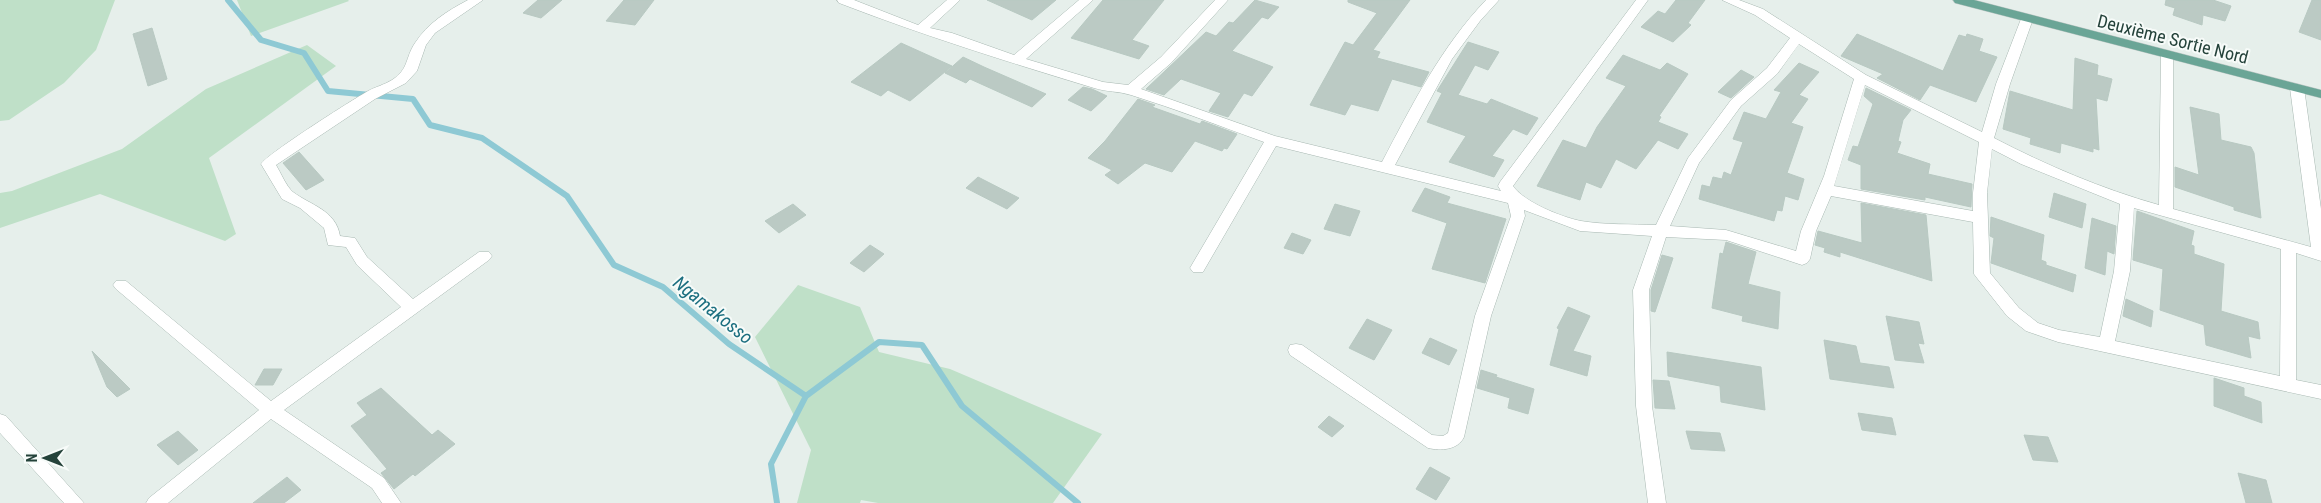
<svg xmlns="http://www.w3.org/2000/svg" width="2321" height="503" viewBox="0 0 2321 503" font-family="'Roboto Condensed',sans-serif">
  <rect width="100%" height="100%" fill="#e6efeb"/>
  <path fill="#bfe0c8" d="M0 0H115L96 50 64 83 9 120 0 121Z
    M237 0H348L349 1 251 36Z
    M307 45 336 66 209 158 236 234 225 241 100 194 0 228V193L12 191 122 149 206 89Z
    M798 285 860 307 879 352 950 369 1102 434 1053 503H878L861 500 860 503H797L811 450 755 337Z"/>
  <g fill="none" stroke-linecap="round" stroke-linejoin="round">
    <path stroke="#8ec9d4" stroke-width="6" d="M228 0 261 40 304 53 328 91 413 99 430 125 482 138 567 196 614 265 663 287 729 344 806 396 879 342 922 345 962 406 1078 503
      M777 503 771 464 806 396"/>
  </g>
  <path fill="#bbcac4" stroke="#b8c9c2" d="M538 0H562L541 18 523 13Z
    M624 0H654L635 25 606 21Z
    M987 0H1056L1032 20Z
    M1103 0H1164L1132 40 1149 46 1139 59 1071 38Z
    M1255 0 1279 7 1268 19 1262 17 1232 51 1273 67 1252 96 1244 93 1228 117 1209 111 1221 93 1181 79 1164 95 1146 89 1206 32 1216 36 1229 22 1233 23Z
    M1348 0H1410L1373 50 1380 52 1377 58 1429 72 1421 87 1392 79 1378 111 1351 104 1345 115 1310 105 1345 42 1353 45 1377 13 1348 2Z
    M1676 0H1705L1688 23 1691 25 1673 42 1641 27 1658 11 1665 14Z
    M2166 0H2213L2231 6 2225 21 2203 15 2202 25 2173 15 2175 8 2165 5Z
    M2312 0H2321V40L2299 32Z
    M152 28 167 79 148 86 133 34Z
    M1857 34 1943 71 1959 35 1966 37 1967 34 1983 39 1979 51 1997 57 1976 102 1930 85 1920 100 1877 78 1883 74 1841 56Z
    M1468 42 1499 52 1488 70 1475 65 1458 95 1487 104 1491 99 1538 118 1527 135 1513 129 1492 156 1504 160 1494 177 1449 162 1466 136 1427 122 1442 93 1437 91Z
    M901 43 952 66 910 101 888 90 881 96 851 82Z
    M1623 55 1660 70 1667 63 1688 74 1659 116 1661 117 1658 122 1688 134 1678 149 1658 140 1636 169 1616 159 1601 188 1586 182 1580 200 1537 186 1563 140 1586 148 1597 127 1626 86 1606 78Z
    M963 57 984 67 1046 94 1032 107 970 79 966 83 945 73Z
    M2075 58 2098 65 2097 75 2112 79 2107 101 2096 98 2099 150 2093 148V152L2061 143 2060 153 2030 144 2031 138 2003 129 2010 91 2073 110Z
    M1799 63 1819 72 1799 95 1808 99 1791 123 1803 127 1787 173 1804 179 1798 200 1785 196 1782 211 1777 210 1774 221 1699 199 1702 185 1710 187 1713 177 1722 179 1724 172 1731 175 1743 142 1733 139 1744 112 1766 119 1781 92 1774 90Z
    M1741 70 1754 77 1731 98 1718 92Z
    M1083 87 1092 89 1107 96 1091 111 1068 100Z
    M1866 88 1911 110 1903 120 1898 141 1901 142 1897 153 1930 164 1928 174 1972 184 1971 207 1925 197V200L1861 189V165L1848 160 1853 146 1858 147 1873 104 1864 96Z
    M1138 99 1155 105 1152 107 1200 124 1202 121 1237 134 1227 149 1224 148 1222 151 1195 141 1172 172 1145 163 1118 184 1105 175 1112 170 1088 158 1105 141Z
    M2190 107 2219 114 2221 140 2251 147 2254 153 2261 218 2234 210V207L2175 187V167L2199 175Z
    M299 152 324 180 306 190 283 163Z
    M978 177 1019 198 1007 209 966 188Z
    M1425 188 1450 197 1447 203 1506 219 1485 283 1432 269 1447 223 1412 211Z
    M2054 193 2086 204 2082 228 2049 217Z
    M1861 203 1926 215 1932 281 1840 252V257L1824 252 1825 248 1815 245 1818 231 1862 243Z
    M793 204 806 215 779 233 765 221Z
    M1335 204 1360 211 1350 236 1324 229Z
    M2137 211 2194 231 2191 245 2194 246V254L2224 264 2221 311 2258 322 2260 339 2248 336 2251 358 2206 345 2204 325 2160 310 2163 269 2133 260Z
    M1991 217 2044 235 2041 260 2046 262V265L2076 275 2073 292 1991 263 1994 238 1990 236Z
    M2092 218 2116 226 2114 254 2107 251 2105 275 2085 268Z
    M1292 233 1311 240 1303 254 1284 248Z
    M1726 242 1756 252 1748 284 1780 292 1778 329 1742 321 1743 316 1712 308 1720 253 1723 254Z
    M870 245 884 254 864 272 850 263Z
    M1662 255 1673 258 1655 312 1651 311V290Z
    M2126 299 2153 311 2151 327 2123 316Z
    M1568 307 1590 316 1573 351 1591 356 1587 376 1550 365 1559 329 1557 328Z
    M1886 316 1919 322 1924 344 1918 343 1924 363 1895 360Z
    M1367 319 1392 330 1374 360 1349 348Z
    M1430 338 1457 350 1449 365 1422 353Z
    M1824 340 1856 346 1860 363 1889 367 1894 388 1830 379Z
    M92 351 130 389 117 397 107 387Z
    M1667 352 1761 367 1765 410 1721 402 1720 386 1668 376Z
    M264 369H282L273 385H255Z
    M1481 370 1497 375 1496 377 1534 389 1528 414 1508 408 1510 398 1477 388Z
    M2214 378 2244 388V396L2261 402 2262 423 2214 406Z
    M1653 380 1669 381 1675 409 1655 408Z
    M381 388 432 435 438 430 455 444 415 476 413 474 394 489 381 473 387 469 351 426 367 415 357 403Z
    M1858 413 1892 418 1896 435 1862 430Z
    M1329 416 1344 426 1332 437 1318 427Z
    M178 431 198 450 178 465 157 445Z
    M1686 431 1720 433 1725 451 1691 449Z
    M2024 435 2048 437 2058 462 2033 460Z
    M1430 467 1450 478 1436 500 1416 489Z
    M2238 473 2266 480 2272 503H2246Z
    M287 477 301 490 284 503H253Z"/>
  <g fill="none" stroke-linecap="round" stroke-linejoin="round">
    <defs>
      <path id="minor" d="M468 0H483L435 33 426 45 417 71 406 83 375 99 276 165C281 173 286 186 293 192 310 205 336 210 340 236L355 238 367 257 413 299 479 252H489L492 256 489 260 284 410 384 478 401 503H382L372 488 271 419 168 503H146L149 498 259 410 116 289 113 285 116 281H126L271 401 401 307 357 265 346 247 328 245 324 228 300 208 282 199 261 164C267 154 352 100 368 91 375 87 384 85 392 80 409 69 405 58 415 43 428 23 447 11 468 0Z
        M837 0H854L918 25 947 0H960L930 28 952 33 1014 55 1079 0H1093L1026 59 1103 82 1128 85 1161 57 1215 0H1228L1171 63 1141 89 1275 136 1382 162C1412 105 1441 47 1486 0H1499L1480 21 1452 59 1395 165 1501 191 1498 186 1500 182 1636 0H1648L1513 186C1524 202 1561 217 1581 221 1605 225 1632 224 1656 225L1688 158 1731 100 1767 68 1790 38 1755 15 1722 0H1739L1763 9 1866 75 1982 132 1996 84 2021 19 2027 15 2031 16 2033 19 2010 84 1994 138C2046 165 2102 189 2159 205L2161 55 2167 51 2172 52 2173 55V209L2311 247 2290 88 2297 84 2304 88 2321 209V261L2296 253V380L2321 385V399L2058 342 2026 331 2007 316 1977 278 1974 274 1973 222 1831 196 1816 231 1810 259 1807 263 1802 265 1726 240 1666 237 1649 290 1652 406 1666 503H1648L1636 406 1633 290 1652 236 1580 231 1524 210 1525 216 1491 316 1464 437C1458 450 1441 451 1428 448L1290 355 1288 350 1290 345 1296 344 1302 345 1432 435 1443 436 1448 433 1475 316 1511 216 1508 203 1276 146 1203 272H1193L1190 268 1264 142C1220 126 1176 109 1131 95 1119 91 1106 92 1094 88 1008 62 922 35 839 3ZM1799 44 1854 79 1824 176 1801 231 1796 251 1726 230 1670 226 1699 163 1741 106 1777 74ZM1865 85 1979 142 1973 193V211L1834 186ZM1992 149 2021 164 2120 204 2114 271 2100 337 2059 330 2038 323 2019 308 1990 273 1987 193ZM2134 208 2281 249 2280 376 2115 341 2130 271Z
        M0 414 6 416 84 503H64L0 433Z"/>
      <path id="major" d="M1953 0H1974L2321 90V98L1955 3Z"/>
    </defs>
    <use href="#minor" stroke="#a8b8b2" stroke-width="1"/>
    <use href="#major" stroke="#c2cac8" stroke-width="1"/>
    <use href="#minor" fill="#fff" fill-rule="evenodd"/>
    <use href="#major" fill="#6aa596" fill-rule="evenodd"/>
  </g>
  <g text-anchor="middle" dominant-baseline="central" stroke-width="4" stroke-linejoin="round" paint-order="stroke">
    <g font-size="18" fill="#24423a" stroke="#f7fbf9">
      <text transform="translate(2173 39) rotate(14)">Deuxième Sortie Nord</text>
    </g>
    <g font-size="19" font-style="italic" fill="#1c6f80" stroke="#f7fbf9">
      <text transform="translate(713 310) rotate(39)">Ngamakosso</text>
    </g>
  </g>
  <g transform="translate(45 458) rotate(270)" stroke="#f7fbf9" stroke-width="4" paint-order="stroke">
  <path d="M0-4L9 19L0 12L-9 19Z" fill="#24423a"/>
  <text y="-8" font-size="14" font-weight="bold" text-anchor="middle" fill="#24423a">N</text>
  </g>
</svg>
